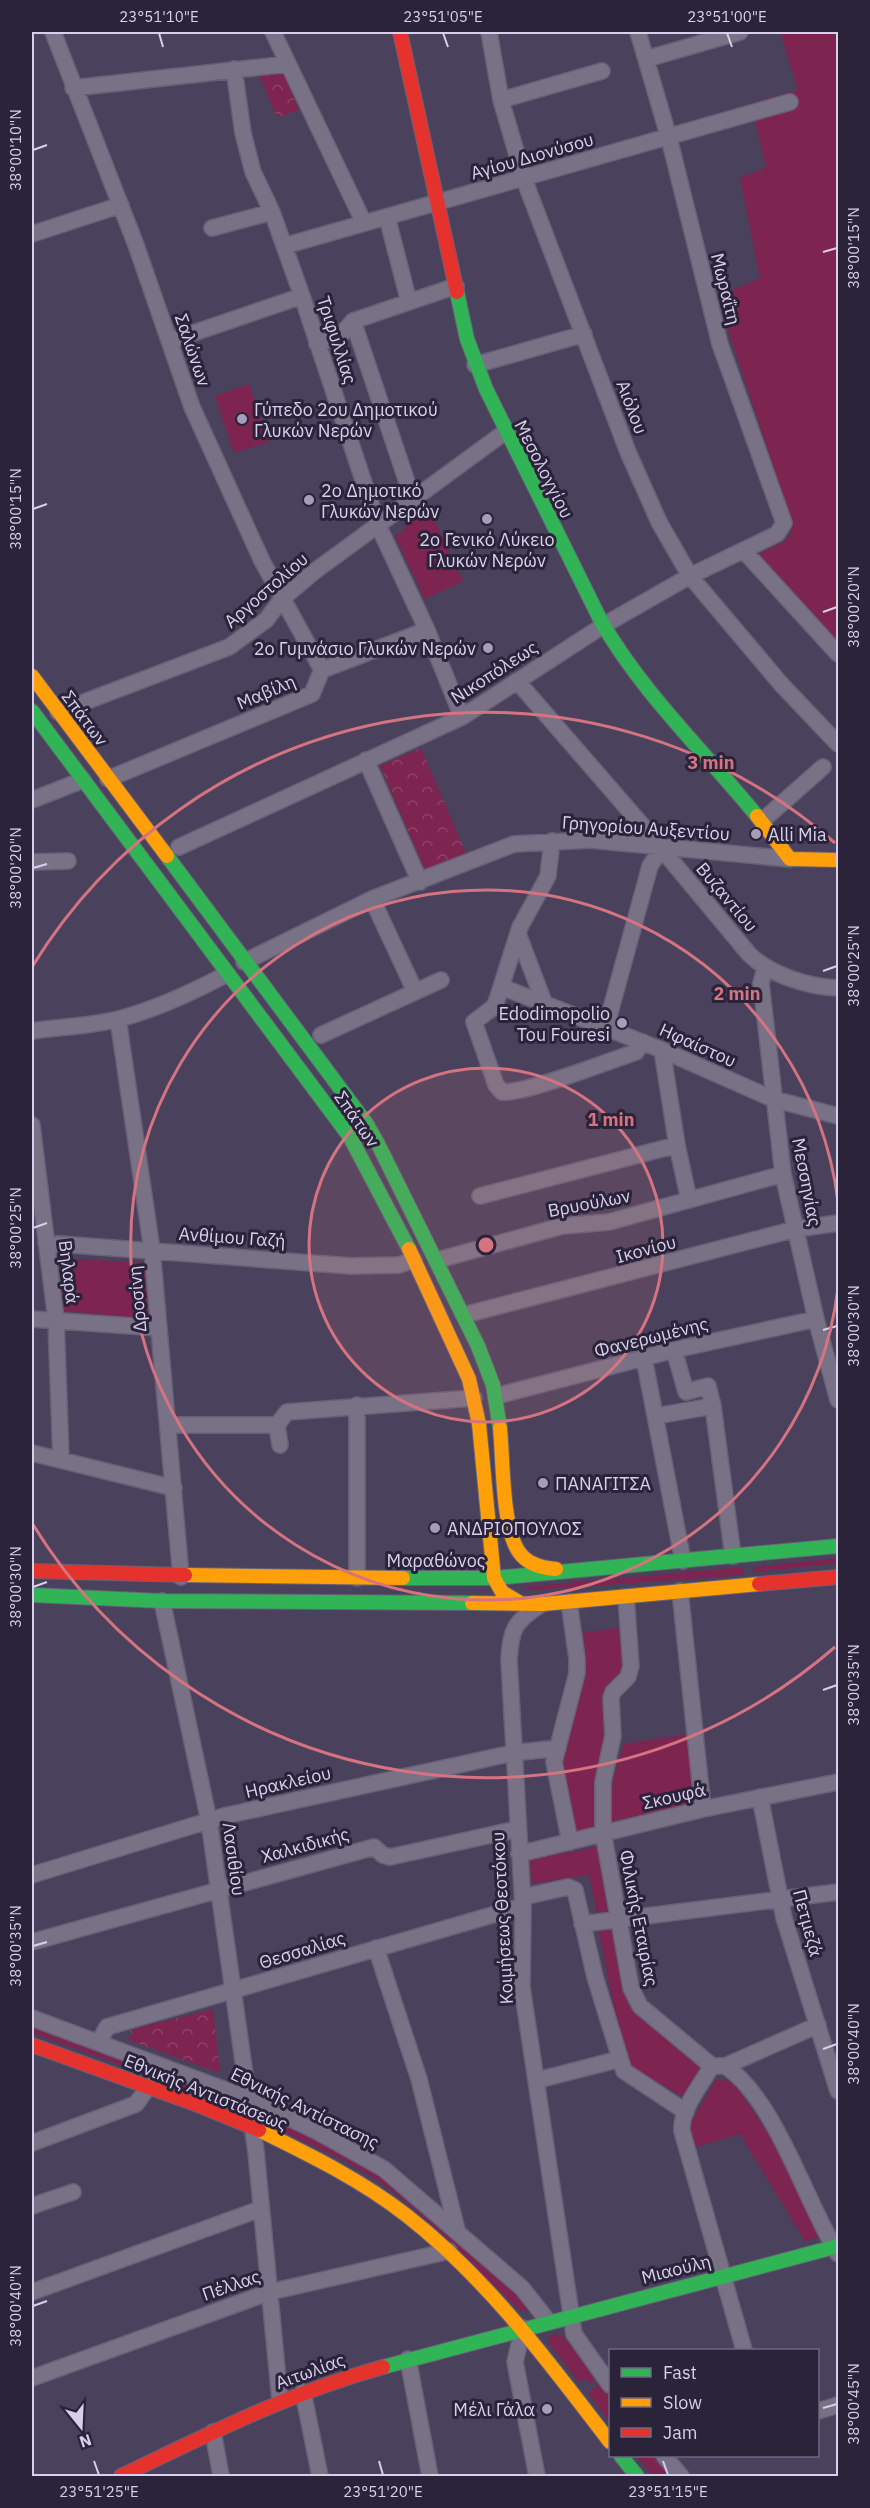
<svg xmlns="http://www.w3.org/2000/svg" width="870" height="2508" viewBox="0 0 870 2508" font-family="'IBM Plex Sans',sans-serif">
  <defs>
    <pattern id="park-crowns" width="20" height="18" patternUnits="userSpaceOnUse" patternTransform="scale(1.5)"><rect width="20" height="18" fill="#7d2450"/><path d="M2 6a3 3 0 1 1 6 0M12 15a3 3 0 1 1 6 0" fill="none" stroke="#8f4369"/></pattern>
  </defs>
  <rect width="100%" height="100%" fill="#4a415c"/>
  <path fill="#7d2450" d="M780 32H838V646L758 555 788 539 793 525 722 312 720 296 760 278 740 178 766 168 751 103 798 90Z
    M249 384 269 442 234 453 215 396Z
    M412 516 433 518 463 581 425 599 395 536 402 532Z
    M59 1258 145 1263 150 1319 64 1311Z
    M838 1558V1563L754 1572 753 1567Z
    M743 1567 744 1575 533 1590 521 1587Z
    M622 1628 623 1669 606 1689 607 1742 597 1782 594 1831 575 1835 563 1758 585 1671 584 1632Z
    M687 1734 694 1803 609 1822 613 1779 624 1744Z
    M599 1847 610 1910 597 1913 589 1875 531 1884 530 1859Z
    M614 1928 627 2003 635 2013 702 2068 686 2098 625 2066 599 1931Z
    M32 2023 234 2099 236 2107 32 2033Z
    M716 2080 733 2081 835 2234 805 2241 740 2134 693 2148 687 2129Z
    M267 2113 380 2172 520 2293 532 2310 520 2311C472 2265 426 2212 370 2176 338 2155 301 2141 267 2124L264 2118Z
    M552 2334 563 2336 596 2379 590 2384 585 2378 580 2383 547 2341Z
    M600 2383 610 2397V2422L588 2393Z
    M636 2456H656L672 2476H653Z"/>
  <path fill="url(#park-crowns)" d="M284 74 299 110 277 117 259 75Z
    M421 748 466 853 425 870 380 766Z
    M213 2009 220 2073 126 2039 133 2036 130 2030Z"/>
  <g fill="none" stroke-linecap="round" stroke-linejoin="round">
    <defs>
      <path id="street" d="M53 32 136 245 192 407 262 561 322 670
        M273 32 364 223
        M489 32 501 100 524 179 628 452 659 522 690 576 781 684 838 744
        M646 59 740 32
        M234 69 243 133 253 172 272 212 302 296 378 525 427 630 462 717
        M73 88 288 64
        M501 100 602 71
        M387 217 409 302
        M212 228 272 212
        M32 234 121 205
        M284 246 790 102
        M353 321 413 500
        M170 341 302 296
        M317 344 341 335 353 321 456 286
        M475 365 584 334
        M744 551 838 654
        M517 681 641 824 749 954C770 975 809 987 838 988
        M58 712 229 647 266 620 282 599 315 571 505 432
        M366 760 420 882
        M108 779 312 694 322 670 427 630
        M32 800 83 780
        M762 821 823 767
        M552 841 548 876 520 927 495 1006 474 1022 496 1085 502 1092C525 1094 609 1061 636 1052L643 1042
        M179 847 462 717 604 625 690 576 777 534 784 523 720 344 669 138 638 32
        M32 862 68 861
        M372 899 415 991
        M518 934 544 1002
        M244 962 372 899 514 844 590 840 790 859
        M765 968 761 983 783 1174 816 1319 838 1400
        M502 987 662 1050 773 1099 838 1116
        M118 1019 152 1250 181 1577
        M606 1027 644 888 650 866 661 849
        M32 1031C60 1027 91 1026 119 1019 157 1009 193 992 227 974
        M321 1035 441 980
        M662 1050 677 1145 689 1200
        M32 1125 56 1320 61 1460
        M480 1196 677 1145
        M46 1243 351 1266 399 1265 414 1260
        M438 1260 562 1226 609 1222 783 1174
        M464 1315 796 1229 838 1223
        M32 1319 159 1328
        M674 1350 686 1392 708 1386 713 1406 733 1556
        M644 1358 683 1561
        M496 1396 674 1350 816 1319
        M656 1416 713 1406
        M168 1425H277L287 1412 474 1398
        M277 1425 280 1445
        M32 1453 174 1488
        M357 1578V1405
        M680 1591 703 1809
        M626 1597 631 1666 628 1677 613 1692 611 1698 613 1736 603 1782V1832L631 1988 640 2006 712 2066H725C775 2098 806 2203 838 2254
        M162 1601 209 1821 256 2152 280 2400
        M569 1602 577 1659V1673L554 1762 570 1842
        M540 1605C514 1622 511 1629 509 1660L523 1906 522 1987 574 2334 610 2385
        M760 1797 784 1918 838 2091
        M519 1854 703 1809 838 1782
        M32 1875 224 1816 513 1753 558 1748
        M523 1897 568 1887 575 1890 595 1977 624 2071 686 2112
        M582 1924 838 1892
        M32 1942 374 1847 383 1855 390 1857 518 1829
        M376 1948 419 2079 457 2230
        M32 2018 247 2098 318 2132 384 2169 522 2288 548 2321
        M99 2042 107 2027 523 1906
        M712 2066C702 2083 680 2110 682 2131L744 2350
        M725 2066 818 2025
        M538 2080 620 2059
        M32 2143 136 2104 149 2086
        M32 2206 73 2192
        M32 2292 260 2209
        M523 2328 515 2362 537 2476
        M408 2359 430 2476
        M32 2378 270 2292 449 2251
        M303 2392 320 2476
        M818 2411 838 2405
        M213 2432 221 2476
        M664 2456 681 2476"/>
      <path id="fast" d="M457 292 467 339 486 389 601 621C643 694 704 751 757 816
        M32 711 350 1137 409 1249
        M167 856 366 1123 378 1144 478 1346 493 1385 500 1428
        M403 1578H494L838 1546
        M32 1595 162 1601 472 1603
        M383 2367 838 2246
        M621 2456 637 2476"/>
      <path id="slow" d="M32 676 167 856
        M757 816 790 859 838 860
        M409 1249 469 1379 479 1424 494 1578 502 1592 522 1604
        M500 1428C503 1458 502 1529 519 1552 527 1564 542 1568 556 1569
        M185 1575 403 1578
        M472 1603 543 1604 759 1584
        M259 2130C310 2155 361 2180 406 2215 487 2278 548 2361 610 2442"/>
      <path id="jam" d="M400 32 457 292
        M32 1571 185 1575
        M759 1584 838 1577
        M32 2045 198 2105 259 2130
        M121 2476C209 2434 289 2393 383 2367"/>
    </defs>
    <use href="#street" stroke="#676077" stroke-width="18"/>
    <use href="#fast" stroke="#676077" stroke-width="16"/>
    <use href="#slow" stroke="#676077" stroke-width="16"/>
    <use href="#jam" stroke="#676077" stroke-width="16"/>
    <use href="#street" stroke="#797286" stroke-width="15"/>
    <use href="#fast" stroke="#30b455" stroke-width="14"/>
    <use href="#slow" stroke="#ff9f0a" stroke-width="14"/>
    <use href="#jam" stroke="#e5322d" stroke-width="14"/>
  </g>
  <path fill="none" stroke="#d7cfec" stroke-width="2" d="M159 33 163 47M443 33 448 47M727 33 732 47M33 150 47 145M823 252 837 248M33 509 47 504M823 612 837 607M33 868 47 864M823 971 837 966M33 1228 47 1223M823 1330 837 1326M33 1587 47 1582M823 1690 837 1685M33 1946 47 1942M823 2049 837 2044M33 2306 47 2301M823 2408 837 2404M94 2461 99 2475M379 2461 383 2475M663 2461 668 2475"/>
  <circle cx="486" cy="1245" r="177" fill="#d67380" fill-opacity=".12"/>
  <g fill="none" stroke="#d67380" stroke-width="3">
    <circle cx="486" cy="1245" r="177"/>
    <path d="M838 1288A355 355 0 1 1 838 1202"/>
    <path d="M835 1647A532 532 0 0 1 32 1523M32 967A532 532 0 0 1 835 843"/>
  </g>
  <g fill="#a69dba" stroke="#2a2339" stroke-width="2">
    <circle cx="242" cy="419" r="6"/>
    <circle cx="309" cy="500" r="6"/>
    <circle cx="487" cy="519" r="6"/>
    <circle cx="488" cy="648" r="6"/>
    <circle cx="756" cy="834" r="6"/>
    <circle cx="622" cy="1023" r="6"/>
    <circle cx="543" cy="1483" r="6"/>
    <circle cx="435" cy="1528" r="6"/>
    <circle cx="547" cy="2409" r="6"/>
  </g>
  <g text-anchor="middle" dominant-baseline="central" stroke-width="6" stroke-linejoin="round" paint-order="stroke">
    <g font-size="18" fill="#d7cfec" stroke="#2a2339">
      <text transform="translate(532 156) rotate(-16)">Αγίου Διονύσου</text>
      <text transform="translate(726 289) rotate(76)">Μωραΐτη</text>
      <text transform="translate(337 340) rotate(72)">Τριφυλλίας</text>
      <text transform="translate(193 350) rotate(71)">Σαλώνων</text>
      <text transform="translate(632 407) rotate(69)">Αιόλου</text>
      <text transform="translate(544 469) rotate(63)">Μεσολογγίου</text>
      <text transform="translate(266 590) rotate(-41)">Αργοστολίου</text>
      <text transform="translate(494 672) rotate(-33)">Νικοπόλεως</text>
      <text transform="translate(266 692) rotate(-23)">Μαβίλη</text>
      <text transform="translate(85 718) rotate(53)">Σπάτων</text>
      <text transform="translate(646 828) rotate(4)">Γρηγορίου Αυξεντίου</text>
      <text transform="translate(727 897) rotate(50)">Βυζαντίου</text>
      <text transform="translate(698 1045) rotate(24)">Ηφαίστου</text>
      <text transform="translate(357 1119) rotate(55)">Σπάτων</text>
      <text transform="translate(807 1182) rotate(79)">Μεσσηνίας</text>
      <text transform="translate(589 1203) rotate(-11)">Βρυούλων</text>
      <text transform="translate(232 1237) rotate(4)">Ανθίμου Γαζή</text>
      <text transform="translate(646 1249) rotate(-15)">Ικονίου</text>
      <text transform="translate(69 1272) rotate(83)">Βηλαρά</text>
      <text transform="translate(137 1299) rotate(-95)">Δροσίνη</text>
      <text transform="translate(651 1337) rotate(-14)">Φανερωμένης</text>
      <text x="436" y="1560">Μαραθώνος</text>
      <text transform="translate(288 1782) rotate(-13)">Ηρακλείου</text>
      <text transform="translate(674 1796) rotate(-13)">Σκουφά</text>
      <text transform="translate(305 1845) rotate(-15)">Χαλκιδικής</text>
      <text transform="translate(234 1859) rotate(82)">Λασιθίου</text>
      <text transform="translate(502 1918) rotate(-93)">Κοιμήσεως Θεοτόκου</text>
      <text transform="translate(639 1918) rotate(79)">Φιλικής Εταιρίας</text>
      <text transform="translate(808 1923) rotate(75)">Πετμεζά</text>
      <text transform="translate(302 1950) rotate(-17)">Θεσσαλίας</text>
      <text transform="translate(206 2092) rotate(22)">Εθνικής Αντιστάσεως</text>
      <text transform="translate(305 2108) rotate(26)">Εθνικής Αντίστασης</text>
      <text transform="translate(676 2269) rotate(-14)">Μιαούλη</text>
      <text transform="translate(231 2285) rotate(-19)">Πέλλας</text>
      <text transform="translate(310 2371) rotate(-20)">Αιτωλίας</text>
    </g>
    <g font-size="18" fill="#d7cfec" stroke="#2a2339" text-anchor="start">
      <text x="254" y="409">Γύπεδο 2ου Δημοτικού<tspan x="254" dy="21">Γλυκών Νερών</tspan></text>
      <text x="321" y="490">2ο Δημοτικό<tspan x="321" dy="21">Γλυκών Νερών</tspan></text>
      <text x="487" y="539" text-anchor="middle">2ο Γενικό Λύκειο<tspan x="487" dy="21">Γλυκών Νερών</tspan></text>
      <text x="476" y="648" text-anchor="end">2ο Γυμνάσιο Γλυκών Νερών</text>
      <text x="768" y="834">Alli Mia</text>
      <text x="610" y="1013" text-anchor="end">Edodimopolio<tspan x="610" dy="21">Tou Fouresi</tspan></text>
      <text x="555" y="1483">ΠΑΝΑΓΙΤΣΑ</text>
      <text x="447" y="1528">ΑΝΔΡΙΟΠΟΥΛΟΣ</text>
      <text x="535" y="2409" text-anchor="end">Μέλι Γάλα</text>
    </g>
  </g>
  <circle cx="486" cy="1245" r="9" fill="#d67380" stroke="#2a2339" stroke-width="3"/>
  <g font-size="18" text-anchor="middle" font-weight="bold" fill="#d67380" stroke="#2a2339" stroke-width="6" stroke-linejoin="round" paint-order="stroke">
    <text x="711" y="769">3 min</text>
    <text x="737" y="1000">2 min</text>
    <text x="611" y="1126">1 min</text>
  </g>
  <rect width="870" height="2508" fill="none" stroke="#2a2339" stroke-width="66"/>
  <rect x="609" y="2349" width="210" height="108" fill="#2a2339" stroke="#6f6881" stroke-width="1.5"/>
  <rect x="621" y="2368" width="30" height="9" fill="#30b455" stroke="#6f6881" stroke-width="1.5"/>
  <text x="663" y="2379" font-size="18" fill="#d7cfec">Fast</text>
  <rect x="621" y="2398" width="30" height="9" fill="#ff9f0a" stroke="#6f6881" stroke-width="1.5"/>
  <text x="663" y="2409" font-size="18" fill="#d7cfec">Slow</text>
  <rect x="621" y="2428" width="30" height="9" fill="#e5322d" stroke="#6f6881" stroke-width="1.5"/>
  <text x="663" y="2439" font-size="18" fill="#d7cfec">Jam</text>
  <g transform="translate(81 2427) rotate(162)" stroke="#2a2339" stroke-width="4.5" paint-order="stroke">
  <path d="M0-4.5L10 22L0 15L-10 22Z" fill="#d7cfec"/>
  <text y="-9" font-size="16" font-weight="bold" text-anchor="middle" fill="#d7cfec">N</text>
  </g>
  <rect x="33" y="33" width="804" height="2442" fill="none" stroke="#d7cfec" stroke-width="2"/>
  <g font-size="15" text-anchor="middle" fill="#d7cfec">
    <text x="159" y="22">23°51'10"E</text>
    <text x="443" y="22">23°51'05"E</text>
    <text x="727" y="22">23°51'00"E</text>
    <text transform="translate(16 150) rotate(-90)" y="5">38°00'10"N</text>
    <text transform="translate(854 248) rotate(-90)" y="5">38°00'15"N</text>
    <text transform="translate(16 509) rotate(-90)" y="5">38°00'15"N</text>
    <text transform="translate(854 607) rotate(-90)" y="5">38°00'20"N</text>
    <text transform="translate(16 868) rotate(-90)" y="5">38°00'20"N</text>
    <text transform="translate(854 966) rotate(-90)" y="5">38°00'25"N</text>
    <text transform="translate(16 1228) rotate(-90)" y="5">38°00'25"N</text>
    <text transform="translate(854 1326) rotate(-90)" y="5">38°00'30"N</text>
    <text transform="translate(16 1587) rotate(-90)" y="5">38°00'30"N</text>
    <text transform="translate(854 1685) rotate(-90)" y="5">38°00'35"N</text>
    <text transform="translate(16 1946) rotate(-90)" y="5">38°00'35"N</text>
    <text transform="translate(854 2044) rotate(-90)" y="5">38°00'40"N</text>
    <text transform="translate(16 2306) rotate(-90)" y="5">38°00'40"N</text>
    <text transform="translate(854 2404) rotate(-90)" y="5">38°00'45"N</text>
    <text x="99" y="2497">23°51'25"E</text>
    <text x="383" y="2497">23°51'20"E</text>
    <text x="668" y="2497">23°51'15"E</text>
  </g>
</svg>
